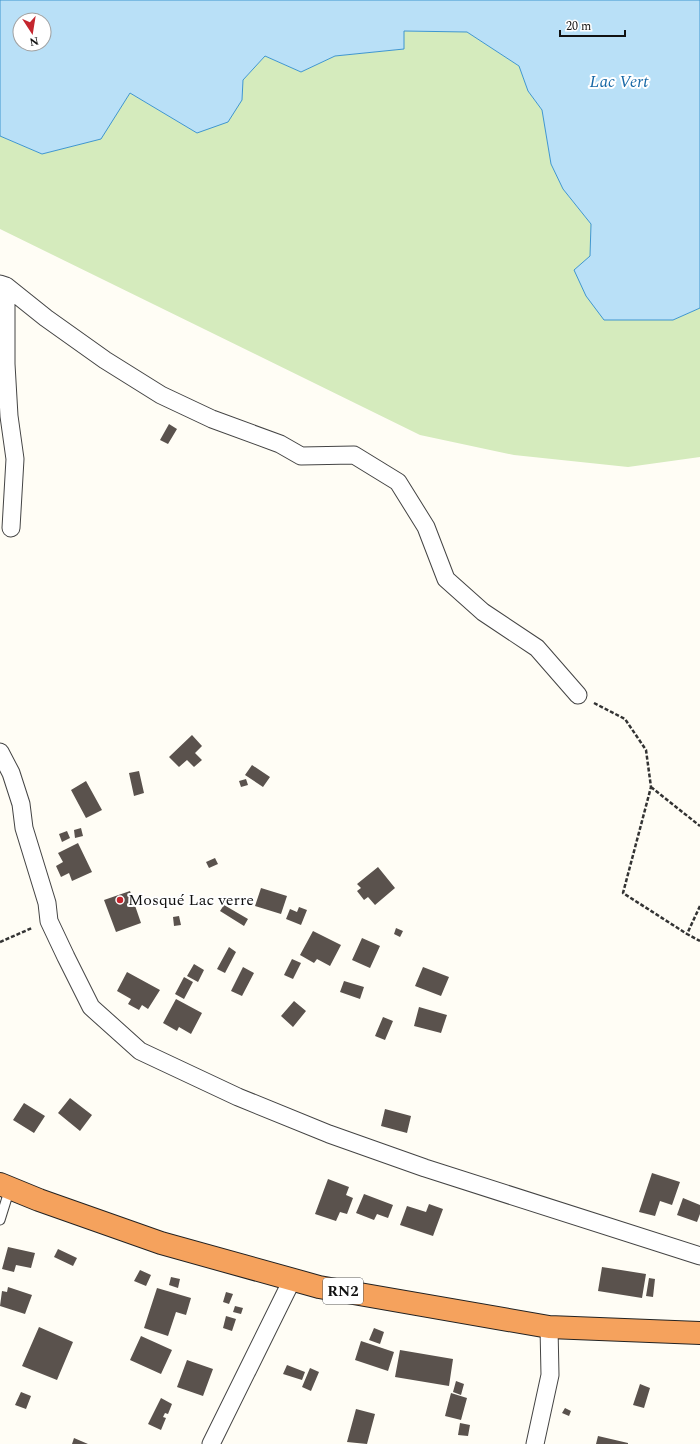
<svg xmlns="http://www.w3.org/2000/svg" width="700" height="1444" viewBox="0 0 700 1444" font-family="Spectral,serif">
  <rect width="100%" height="100%" fill="#fffdf5"/>
  <path fill="#d5ebbd" d="M403 31 467 32 519 66 528 91 542 110 551 164 563 189 591 224 590 256 673 320 700 308V457L628 467 514 455 420 435 0 229V136L42 154 100 139 130 93 197 133 242 100 243 80 265 56 301 72 335 56 404 49Z"/>
  <path fill="#b9e0f7" stroke="#3f96cf" fill-rule="evenodd" d="M0 0H700V308L673 320H604L586 296 574 270 590 256 591 224 563 189 551 164 542 110 528 91 519 66 467 32 404 31V49L335 56 301 72 265 56 243 80 242 100 228 122 197 133 130 93 101 139 42 154 0 136ZM20 20H44V44H20Z"/>
  <path fill="#5a524d" d="M169 424 177 429 168 444 160 440Z
    M192 735 202 746 195 753 202 760 194 767 187 760 179 767 169 757Z
    M252 765 270 777 263 787 245 775Z
    M139 771 144 793 134 796 129 773Z
    M246 779 248 785 241 787 239 781Z
    M86 781 102 810 86 818 71 790Z
    M81 828 83 836 75 838 74 830Z
    M67 831 70 838 62 842 59 834Z
    M78 843 92 872 72 881 69 873 61 877 56 866 63 862 58 853Z
    M215 858 218 864 209 868 206 862Z
    M378 867 395 888 375 905 368 897 364 900 357 891 361 888 357 884Z
    M261 888 287 896 281 914 255 906Z
    M130 891 141 923 116 932 104 900Z
    M224 905 248 919 244 926 220 911Z
    M299 907 307 910 301 925 286 919 290 909 297 912Z
    M179 916 181 925 174 926 173 917Z
    M396 928 403 931 400 937 394 934Z
    M313 931 341 945 330 966 317 959 314 963 300 955Z
    M362 938 380 946 370 968 352 960Z
    M229 947 236 952 225 973 217 969Z
    M292 959 301 963 293 979 284 975Z
    M194 964 204 970 198 982 187 976Z
    M243 967 254 973 242 996 231 991Z
    M423 967 449 977 441 996 415 986Z
    M127 972 160 990 148 1009 142 1005 139 1010 128 1004 131 999 117 991Z
    M184 977 193 982 184 999 175 994Z
    M344 981 364 987 360 999 340 992Z
    M176 999 202 1013 191 1034 179 1027 177 1031 163 1023Z
    M294 1001 306 1011 293 1027 281 1016Z
    M419 1007 447 1015 441 1033 414 1026Z
    M383 1017 393 1021 385 1040 375 1036Z
    M70 1098 92 1115 80 1131 58 1113Z
    M24 1103 45 1116 34 1133 13 1120Z
    M385 1109 411 1116 407 1133 381 1126Z
    M652 1173 680 1182 672 1205 660 1201 655 1216 639 1212Z
    M328 1179 349 1187 346 1195 353 1198 347 1214 340 1212 336 1221 315 1214Z
    M364 1194 393 1205 388 1218 377 1214 374 1220 356 1213Z
    M683 1198 700 1205V1214L697 1222 677 1215Z
    M429 1204 443 1209 433 1236 400 1225 407 1206 426 1212Z
    M8 1247 35 1253 31 1268 16 1265 14 1272 2 1269Z
    M58 1249 77 1258 73 1266 54 1257Z
    M602 1267 646 1274 642 1298 598 1291Z
    M140 1270 151 1275 146 1286 134 1281Z
    M171 1277 180 1279 178 1288 169 1285Z
    M649 1278 655 1279 653 1297 646 1296Z
    M8 1287 32 1295 25 1314 0 1306 2 1291 7 1292Z
    M157 1288 191 1298 186 1315 176 1312 168 1336 144 1328Z
    M226 1292 233 1294 229 1304 223 1302Z
    M235 1306 243 1308 241 1314 233 1312Z
    M226 1316 236 1319 232 1331 223 1328Z
    M39 1327 73 1342 57 1380 22 1366Z
    M374 1328 384 1332 380 1344 369 1340Z
    M141 1336 172 1350 161 1374 130 1360Z
    M361 1341 394 1352 388 1371 355 1360Z
    M400 1350 453 1359 449 1386 395 1377Z
    M187 1360 213 1369 203 1396 177 1387Z
    M287 1365 305 1372 302 1380 283 1374Z
    M310 1368 319 1372 311 1391 302 1387Z
    M456 1381 464 1384 461 1395 453 1392Z
    M640 1384 650 1388 644 1408 633 1405Z
    M21 1392 31 1396 26 1409 15 1405Z
    M451 1393 467 1398 461 1420 445 1416Z
    M161 1398 172 1404 168 1414 165 1413 163 1417 166 1418 161 1430 148 1424Z
    M565 1408 571 1411 569 1416 562 1413Z
    M356 1409 375 1414 367 1444 347 1442Z
    M460 1423 470 1425 468 1436 458 1435Z
    M598 1436 628 1443V1444H596Z
    M74 1438 88 1444H72Z"/>
  <g fill="none" stroke-linecap="round" stroke-linejoin="round">
    <defs>
      <path id="lane" d="M0 1220 10 1188"/>
      <path id="street" d="M0 284 6 286 46 318 105 360 161 395 212 419 280 444 301 456 354 455 398 482 426 527 446 579 483 612 537 648 578 695
        M6 286V364L9 416 15 459 11 528
        M0 752 11 773 21 804 24 828 47 903 49 921 66 957 91 1007 140 1051 238 1097 329 1134 425 1168 700 1256
        M211 1444 292 1280
        M535 1444 550 1375 549 1327"/>
      <path id="highway" d="M0 1184 39 1200 161 1243 319 1287 549 1327 700 1333"/>
    </defs>
    <use href="#lane" stroke="#444" stroke-width="11"/>
    <use href="#street" stroke="#444" stroke-width="19"/>
    <use href="#highway" stroke="#222" stroke-width="24"/>
    <path stroke="#333" stroke-width="2.5" stroke-dasharray="4 2" stroke-linecap="butt" d="M594 703 625 719 646 750 651 787 623 893 687 934
      M651 787 700 826
      M700 906 687 934 700 941
      M0 942 32 928"/>
    <use href="#lane" stroke="#fff" stroke-width="9"/>
    <use href="#street" stroke="#fff" stroke-width="17"/>
    <use href="#highway" stroke="#f5a25d" stroke-width="22"/>
  </g>
  <circle fill="#c4262e" stroke="#fff" stroke-width="1.5" cx="120" cy="900" r="4"/>
  <g text-anchor="middle" dominant-baseline="central" stroke-width="4" stroke-linejoin="round" paint-order="stroke">
    <rect fill="#fff" stroke="#585858" stroke-width="1" x="323" y="1278" width="40" height="26" rx="3"/>
    <g font-size="15" font-weight="bold" fill="#111">
      <text x="343" y="1291">RN2</text>
    </g>
    <g font-size="16" fill="#111" stroke="#fff" text-anchor="start">
      <text x="128" y="900">Mosqué Lac verre</text>
    </g>
    <g font-size="17" font-style="italic" fill="#1768a6" stroke="#fff">
      <text x="619" y="82">Lac Vert</text>
    </g>
  </g>
  <g transform="translate(32 32) rotate(168)"><circle r="19" fill="#ffffff" stroke="#a0a0a0"/>
  <path d="M0-3L7 15L0 10L-7 15Z" fill="#c4262e"/>
  <text y="-6" font-size="11" font-weight="bold" text-anchor="middle" fill="#111111">N</text>
  </g>
  <path d="M560 30v6h65v-6" fill="none" stroke="#111111" stroke-width="2"/>
  <text x="566" y="30" font-size="12" fill="#111111" stroke="#ffffff" stroke-width="3" paint-order="stroke">20 m</text>
</svg>
